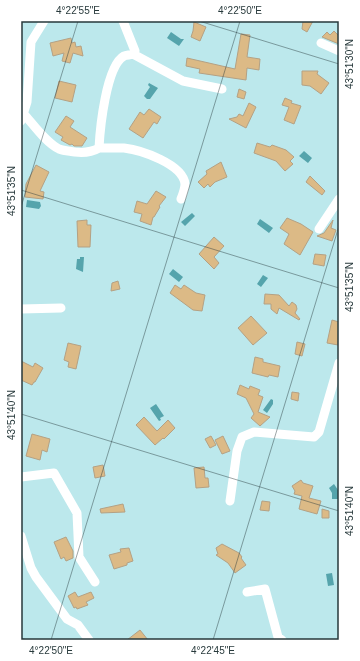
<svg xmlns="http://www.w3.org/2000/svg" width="360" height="661" viewBox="0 0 360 661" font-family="Helvetica,sans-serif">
  <rect width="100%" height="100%" fill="#bce8ec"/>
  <path fill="#55a4ac" d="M171 32 181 39H184L179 46 167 38Z
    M149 83 158 88 150 99H147L144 96 150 87 148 85Z
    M304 151 312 158 308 163 299 156Z
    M27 200 40 202 41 206 39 209 26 207Z
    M192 213 195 216 185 226 181 222Z
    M260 219 273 228 269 233 257 224Z
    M80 257H84L83 272 76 269 77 259H80Z
    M173 269 183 277 179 282 169 274Z
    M263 275 268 278 261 287 257 284Z
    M271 399 273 400V404L267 413 263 410Z
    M156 404 164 416 160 418 161 420 159 421 150 408Z
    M334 484 338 490 339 499H332V493L329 488Z
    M332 573 334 585 328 586 326 574Z"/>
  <path fill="#dcba86" stroke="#b4a184" d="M303 21H313L307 32 302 29Z
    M194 22 206 27 200 41 191 37 193 31Z
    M334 31 339 36V44L322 37 327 32 330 35Z
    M241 34 250 35 247 57 260 59 259 70 247 68 246 80 199 73 200 69 186 66 187 58 235 69Z
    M71 38 72 43 75 42 76 47 81 46 83 56 73 53 70 63 62 61 64 53 53 56 50 43Z
    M302 71H318L317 74 329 83 321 94 310 86 302 85Z
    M59 81 76 85 72 102 55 98Z
    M239 89 246 92 244 99 237 97Z
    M285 98 292 101 291 103 301 106 294 124 284 120 289 107 282 105Z
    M249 103 256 107 246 128 229 119 237 117 239 114 243 116Z
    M149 109 161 117 157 124 154 122 143 138 129 129 140 112 144 115Z
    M66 116 74 121 70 127 87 138 82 146H74L72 144 70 145 61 140 63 137 55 132Z
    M257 143 270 147 272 145 286 150 294 157 290 161 293 164 285 171 276 161 254 153Z
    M221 162 227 177 215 182 210 187 208 184 204 188 198 182 207 174 206 171Z
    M36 165 49 172 40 191 44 192 43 199 25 197 26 184Z
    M310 176 325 191 322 195 306 182Z
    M156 191 166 197 159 206 160 207 154 217H153L151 225 140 221 142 214 134 212 137 201 147 204Z
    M287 218 301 224 313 232 300 255 284 244 289 234 280 228Z
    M87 220V225H91L90 247H78L77 221Z
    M333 220 331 228 336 230 332 241 317 236 324 233Z
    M214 237 224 246 214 257 219 263 214 269 199 254Z
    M315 254 326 255 324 266 313 264Z
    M118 281 120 289 111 291 112 283Z
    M175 285 181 289 184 285 196 293 205 295 202 311 193 310 170 293Z
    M265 294 279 295 289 306 292 302 296 305 297 309 295 313 300 319 299 320 279 308 277 314 271 309V304H264Z
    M251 316 267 333 253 345 238 328Z
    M332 320 339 322 338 345 327 343Z
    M297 342 305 344 302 356 295 354Z
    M68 343 81 346 76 369 68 367 69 362 64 360Z
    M255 357 263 359V362L280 366 278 377 269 375 268 377 252 373Z
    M21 361 33 367 35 363 43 368 35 382H34L32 385 21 380Z
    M240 385 249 389 250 386 260 390 258 395 263 397 258 412 270 417 260 426 251 418 254 414 246 398 237 394Z
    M292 392 299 393 298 401 291 399Z
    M144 417 157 431 168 420 175 428 164 439 163 438 155 445 136 425Z
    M32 434 50 439 47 452 42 450 40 460 26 456Z
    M211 436 216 445 210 448 205 439Z
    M223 436 230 451 222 454 215 440Z
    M103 465 105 476 95 478 93 467Z
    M204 467 205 478H208L209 487 196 488 194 468Z
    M301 480 303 483 313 486 309 498 321 501 317 514 299 509 302 496 294 494 295 491 292 486Z
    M262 501 270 502 269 511 260 510Z
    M123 504 125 512 101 513 100 509Z
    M322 509 329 511V518H322Z
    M66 537 73 551V558L66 561 64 557 61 559 54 542Z
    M222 544 239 553 242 557 241 558 246 565 235 573 228 563 216 555 218 554 216 548Z
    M129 548 133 561 127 563V565L114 569 109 555 121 552 120 549Z
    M75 592 78 597 91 592 94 598 86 602 88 605 77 609 76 607 74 608 68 596Z
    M140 630 148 640H127Z"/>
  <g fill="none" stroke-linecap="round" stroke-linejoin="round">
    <path stroke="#fff" stroke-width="9" d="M123 21 135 51 133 54C131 55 126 55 124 56 106 66 100 129 99 148 108 148 116 148 124 148 141 150 183 164 185 184 185 189 183 194 181 199
      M321 43 339 51
      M133 54 183 81 222 89
      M23 113C33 124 46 143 59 149 64 151 69 151 75 152 83 153 92 152 99 148
      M21 121 27 102 31 42 44 21
      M319 229 339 199
      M21 309 61 308
      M21 477 54 473 77 513 79 557 95 582
      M230 501 237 451 242 437 254 432 314 437 319 432 339 363
      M21 536 31 568 36 577 67 619 78 625 89 640
      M247 592 265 589 278 637 282 640"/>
  </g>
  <path fill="none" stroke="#27393b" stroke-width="1" stroke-opacity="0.45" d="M199 21 339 64M21 190 339 288M21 207 78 21M21 414 339 511M21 638 27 640M51 640 240 21M213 640 339 226"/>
  <rect width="360" height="661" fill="none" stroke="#ffffff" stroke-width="44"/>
  <rect x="22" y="22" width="316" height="617" fill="none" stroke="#27393b" stroke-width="1.5"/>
  <g font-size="10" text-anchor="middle" fill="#27393b">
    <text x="78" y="14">4°22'55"E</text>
    <text x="240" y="14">4°22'50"E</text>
    <text transform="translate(349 64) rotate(-90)" y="4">43°51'30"N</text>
    <text transform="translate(11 191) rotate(-90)" y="4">43°51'35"N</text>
    <text transform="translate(349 287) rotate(-90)" y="4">43°51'35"N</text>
    <text transform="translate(11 415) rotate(-90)" y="4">43°51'40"N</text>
    <text transform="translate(349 511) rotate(-90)" y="4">43°51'40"N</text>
    <text x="51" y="654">4°22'50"E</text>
    <text x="213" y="654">4°22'45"E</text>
  </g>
</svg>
